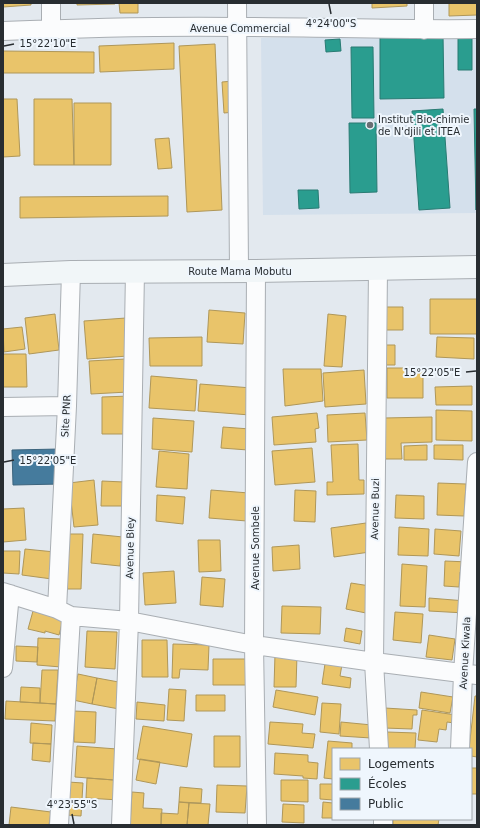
<svg xmlns="http://www.w3.org/2000/svg" width="480" height="828" viewBox="0 0 480 828" font-family="'DejaVu Sans',sans-serif">
  <rect width="100%" height="100%" fill="#e3e9ef"/>
  <path fill="#d4e0ec" d="M477 36V213L263 215 261 38Z"/>
  <path fill="#e9c46a" stroke="#af9759" d="M3 3H31V5L3 7Z
    M77 3H115V4L77 5Z
    M119 3H138V13H120Z
    M372 3H407V6L372 8Z
    M449 3H477V15L449 16Z
    M174 43V69L100 72 99 46Z
    M215 44 222 210 187 212 179 46Z
    M3 51 94 52V73H3Z
    M233 81 235 112 224 113 222 82Z
    M3 99H17L20 156 3 157Z
    M34 99H72L74 165H34Z
    M74 103H111V165H74Z
    M169 138 172 168 158 169 155 139Z
    M168 196V216L20 218V197Z
    M430 299H477V334H430Z
    M384 307H403V330H384Z
    M209 310 245 313 243 344 207 342Z
    M55 314 59 350 29 354 25 318Z
    M328 314 346 316 342 367 324 366Z
    M126 318 128 356 87 359 84 321Z
    M22 327 25 349 4 352 3 329Z
    M202 337V366H150L149 338Z
    M437 337 474 338V359L436 357Z
    M385 345H395V365H384Z
    M3 354H26L27 387H3Z
    M126 359 128 392 91 394 89 361Z
    M387 368H423V398H387Z
    M283 369H321L323 401 285 406Z
    M364 370 366 404 325 407 323 373Z
    M151 376 197 380 195 411 149 408Z
    M200 384 252 388 250 415 198 411Z
    M472 386V405H436L435 387Z
    M130 396V434H102V397Z
    M436 410 472 411V441L436 440Z
    M317 413 319 428 315 429 316 442 274 445 272 417Z
    M365 413 367 440 328 442 327 415Z
    M432 417V442L401 443 402 459H383L384 418Z
    M153 418 194 421 192 452 152 449Z
    M223 427 250 429 248 450 221 448Z
    M358 444 359 480H364V494L327 495V482H333L331 445Z
    M427 445V460H404V446Z
    M434 445H463V460L434 459Z
    M312 448 315 482 275 485 272 451Z
    M159 451 189 454 187 489 156 487Z
    M94 480 98 525 74 527 69 483Z
    M102 481 124 482 123 506H101Z
    M438 483 466 484 464 516 437 515Z
    M211 490 249 493 247 521 209 518Z
    M295 490 316 491 315 522 294 521Z
    M157 495 185 497 183 524 156 521Z
    M396 495 424 496V519L395 518Z
    M24 508 26 540 3 542V509Z
    M366 523 370 552 334 557 331 528Z
    M399 527 429 529 428 556 398 555Z
    M435 529 461 531 459 556 434 554Z
    M67 534H83L81 589H65Z
    M93 534 123 537 120 566 91 563Z
    M198 540H220L221 571 199 572Z
    M299 545 300 569 273 571 272 547Z
    M25 549 55 552 52 579 22 575Z
    M3 551H20L19 574 3 573Z
    M445 561 469 562 468 573 460 572 459 587 444 586Z
    M402 564 427 566 425 607 400 606Z
    M174 571 176 603 145 605 143 573Z
    M202 577 225 579 223 607 200 605Z
    M351 583 370 586 366 613 346 609Z
    M429 598 466 601 465 613 429 611Z
    M282 606 321 607 320 634 281 633Z
    M33 611 63 620 59 635 45 631V633L28 629Z
    M395 612 423 614 421 643 393 640Z
    M346 628 362 631 360 644 344 641Z
    M87 631 117 632 115 669 85 667Z
    M429 635 455 639 452 660 426 657Z
    M38 638 62 639 61 667 37 665Z
    M142 640H167L168 677H142Z
    M173 644 209 645 208 670 180 669 179 678H172Z
    M16 646 38 647 37 662 16 661Z
    M275 654 297 655 296 687H274Z
    M326 657 343 659 340 676 351 678 350 688 322 684Z
    M213 659H248V685H213Z
    M42 670H58L56 704 40 703Z
    M78 674 97 678 92 704 73 700Z
    M97 678 124 683 119 709 92 704Z
    M21 687 40 688V703L20 702Z
    M169 689 186 690 184 721 167 720Z
    M276 690 318 697 315 715 273 707Z
    M421 692 453 697 450 713 419 708Z
    M196 695H225V711H196Z
    M475 696H477V757L471 756V749H469Z
    M6 701 56 704 55 721 5 719Z
    M137 702 165 705 164 721 136 719Z
    M322 703 341 704 339 734 320 732Z
    M385 708 417 710V715H413L412 729 384 728Z
    M422 710 456 715 454 723 447 722 446 730 439 729 437 742 418 740Z
    M74 711 96 712 95 743 74 742Z
    M270 722 303 724 302 733 315 734 313 748 268 744Z
    M341 722 372 725 371 738 340 736Z
    M31 723 52 725 51 744 30 743Z
    M143 726 192 734 187 767 137 759Z
    M387 732 416 733 415 749H386Z
    M214 736H240V767H214Z
    M328 741 352 743V749H333V779L324 778Z
    M33 743 51 744 50 762 32 760Z
    M77 746 117 749 114 780 75 777Z
    M275 753 308 755V762L318 763 317 779 303 778V776L274 774Z
    M140 759 160 762 156 784 136 780Z
    M471 768H477V794H471Z
    M87 778 114 780 119 800 86 798Z
    M281 780H308V802L281 801Z
    M68 782 83 783 81 816 66 815Z
    M320 784H333V800L320 799Z
    M217 785 247 786 245 813 216 812Z
    M180 787 202 789 201 803 179 802Z
    M132 792 144 793 143 808 162 809 161 825H130Z
    M179 802 189 803 187 825H161V813L178 814Z
    M323 802 333 803V818H322Z
    M189 803 210 804 208 825H187Z
    M283 804 304 805V823L282 822Z
    M11 807 51 812 49 825H9Z
    M393 819H439L438 825H393Z"/>
  <path fill="#2a9d8f" stroke="#297b73" d="M443 34 444 98 380 99V35Z
    M458 35H472V70H458Z
    M340 39 341 51 326 52 325 40Z
    M351 47H373L374 118H352Z
    M443 109 450 208 419 210 412 111Z
    M474 109H477L476 210Z
    M349 123H376L377 192 350 193Z
    M298 190H318L319 208 299 209Z"/>
  <path fill="#457b9d" stroke="#3c647d" d="M60 449 61 484 13 485 12 450Z"/>
  <g fill="none" stroke-linecap="round" stroke-linejoin="round">
    <defs>
      <path id="street" d="M51 3V29
        M237 3 239 271
        M424 30V3
        M3 31C81 28 160 26 238 27 318 27 397 30 477 29
        M378 269 374 662 379 749
        M256 271 254 645 257 825
        M3 407 67 406
        M3 592 57 609 71 616 129 621 254 645 374 662 477 675
        M57 609 67 406 71 272
        M3 668 10 594
        M460 749 463 674 477 462
        M383 819V825
        M59 825 71 616
        M121 825 129 621 135 271"/>
      <path id="secondary" d="M3 275 71 272 256 271 477 267"/>
    </defs>
    <use href="#street" stroke="#a9aeb3" stroke-width="20"/>
    <use href="#secondary" stroke="#a9aeb3" stroke-width="24"/>
    <use href="#street" stroke="#fbfcfd" stroke-width="18"/>
    <use href="#secondary" stroke="#f1f6f8" stroke-width="22"/>
  </g>
  <path fill="none" stroke="#282d31" stroke-width="1.5" d="M329 4 331 14M4 46 14 44M466 372 476 371M4 462 14 460M72 814 74 824"/>
  <circle fill="#696f74" stroke="#eff6fd" stroke-width="1.5" cx="370" cy="125" r="4"/>
  <g text-anchor="middle" dominant-baseline="central" stroke-width="4" stroke-linejoin="round" paint-order="stroke">
    <g font-size="10" fill="#282d31" stroke="#eff6fd">
      <text x="240" y="28">Avenue Commercial</text>
      <text x="240" y="271">Route Mama Mobutu</text>
      <text transform="translate(66 416) rotate(-87)">Site PNR</text>
      <text transform="translate(375 509) rotate(-89)">Avenue Buzi</text>
      <text transform="translate(130 548) rotate(-89)">Avenue Biey</text>
      <text transform="translate(255 548) rotate(-90)">Avenue Sombele</text>
      <text transform="translate(465 653) rotate(-87)">Avenue Kiwala</text>
    </g>
    <g font-size="10" fill="#282d31" stroke="#eff6fd" text-anchor="start">
      <text x="378" y="119">Institut Bio-chimie<tspan x="378" dy="12">de N'djili et ITEA</tspan></text>
    </g>
  </g>
  <g font-size="10" text-anchor="middle" fill="#282d31" stroke="#eff6fd" stroke-width="4" stroke-linejoin="round" paint-order="stroke">
    <text x="331" y="27">4°24'00"S</text>
    <text x="48" y="47">15°22'10"E</text>
    <text x="432" y="376">15°22'05"E</text>
    <text x="48" y="464">15°22'05"E</text>
    <text x="72" y="808">4°23'55"S</text>
  </g>
  <rect width="480" height="828" fill="none" stroke="#282d31" stroke-width="8"/>
  <rect x="332" y="748" width="140" height="72" fill="#eff6fd" stroke="#9fa6ab"/>
  <rect x="340" y="758" width="20" height="12" fill="#e9c46a" stroke="#9fa6ab"/>
  <text x="368" y="768" font-size="12" fill="#282d31">Logements</text>
  <rect x="340" y="778" width="20" height="12" fill="#2a9d8f" stroke="#9fa6ab"/>
  <text x="368" y="788" font-size="12" fill="#282d31">Écoles</text>
  <rect x="340" y="798" width="20" height="12" fill="#457b9d" stroke="#9fa6ab"/>
  <text x="368" y="808" font-size="12" fill="#282d31">Public</text>
</svg>
